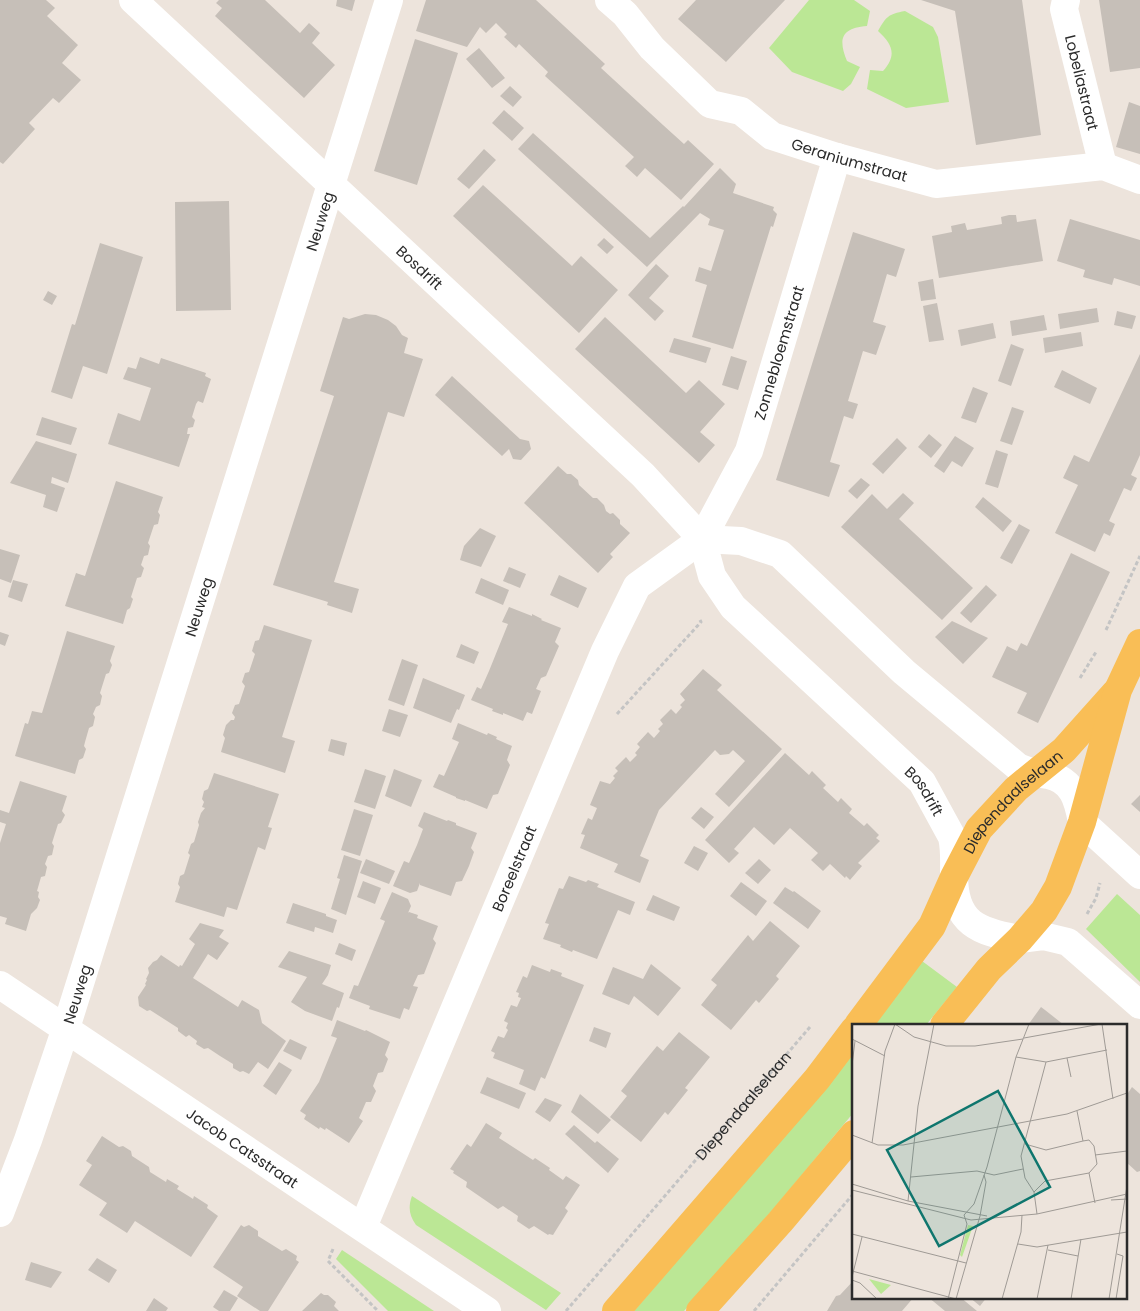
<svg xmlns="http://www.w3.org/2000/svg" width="1140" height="1311" viewBox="0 0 1140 1311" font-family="Poppins,sans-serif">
  <rect width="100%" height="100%" fill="#ede4dc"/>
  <path fill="#bbe795" d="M809 0H854L870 11 867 26C841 28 838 39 847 61L860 67 851 84 843 91 792 72 769 48Z
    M905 11 933 27 938 37 949 102 906 108 867 89 870 70 883 71C897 55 893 45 878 31 886 17 888 14 905 11Z
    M1117 894 1140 915V982L1086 929Z
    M922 961 957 987 926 1025H874Z
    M854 1051V1112L776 1206 684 1311H634L806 1110Z
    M412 1196 561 1293 546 1310 416 1225C409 1215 408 1207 412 1196Z
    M342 1250 434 1311H388L336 1259Z"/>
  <path fill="#c6bfb8" d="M0 0H46L55 8 47 16 78 45 62 63 81 80 59 103 53 98 29 123 35 129 3 164 0 162Z
    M219 0H265L300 33 309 23 320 33 312 43 335 65 304 98 215 16 222 8 216 3Z
    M337 0H355L352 11 336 6Z
    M426 0H536L605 64 601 68 663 125 684 144 688 140 714 164 681 200 645 168 637 177 625 166 634 157 545 76 548 72 519 44 516 48 504 37 507 34 496 23 486 33 480 27 467 47 416 31Z
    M696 0H785L726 62 678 19Z
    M921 0H1022L1041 135 976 145 955 11Z
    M1099 0H1140V68L1110 72Z
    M415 39 458 53 417 185 374 171Z
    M479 48 505 78 492 88 466 59Z
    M510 86 522 97 513 107 500 96Z
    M1129 102 1140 106V154L1116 147Z
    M504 110 524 128 512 141 492 123Z
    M533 133 650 238 683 206 684 207 720 168 736 184 733 193 774 207 773 210 777 214 773 227 771 226 733 349 692 337 707 285 695 281 699 267 711 271 724 230 708 225 710 219 700 213 647 267 518 149Z
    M484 149 496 160 469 189 457 179Z
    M483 185 572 266 581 256 618 290 579 333 453 216Z
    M229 201 231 310 176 311 175 202Z
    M1009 215H1016L1017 222 1036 219 1043 261 939 278 932 236 952 232 951 226 965 223 967 230 1002 224 1001 217Z
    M1070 219 1140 240V286L1114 278 1112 285 1083 277 1085 270 1057 261Z
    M853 232 905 249 896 277 887 274 873 322 886 326 876 355 863 351 848 401 858 404 853 419 844 416 830 462 840 465 829 497 776 480Z
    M604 238 614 247 607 254 597 245Z
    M100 243 143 257 107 374 83 366 72 399 51 392 72 324 75 325Z
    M656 264 669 276 649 298 664 311 655 321 628 295Z
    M933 279 936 299 921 301 918 282Z
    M48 291 57 296 52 305 43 300Z
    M937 303 944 340 929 342 923 306Z
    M1097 308 1099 322 1060 329 1058 314Z
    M1117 311 1136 316 1132 329 1114 325Z
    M365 314 376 315 388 320 396 326 402 335 408 338 404 353 423 359 404 417 388 412 334 582 359 589 352 613 327 605 328 602 273 585 334 396 320 391 343 317 349 319Z
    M1044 315 1047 330 1012 336 1010 321Z
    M605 317 686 393 699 380 725 404 700 432 715 445 699 463 575 349Z
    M993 323 996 338 961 346 958 330Z
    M1081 332 1083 346 1045 353 1043 338Z
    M674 338 711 348 706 363 669 352Z
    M1011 344 1024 349 1011 386 998 381Z
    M1140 354V455L1131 475 1137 478 1131 491 1124 488 1109 521 1115 524 1110 536 1104 533 1095 552 1055 533 1078 485 1063 478 1074 455 1089 462Z
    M731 356 747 361 738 390 722 385Z
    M140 357 159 364 161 358 206 373 205 376 211 379 203 403 198 401 196 404 192 417 195 420 193 427 188 428 187 434H190L179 467 108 444 118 413 140 421 151 388 123 379 128 367 136 369Z
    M1062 370 1097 388 1090 404 1054 387Z
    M452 376 520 439 529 441 531 449 521 460 513 459 509 449 502 456 435 395Z
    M973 387 988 393 976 423 961 418Z
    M1012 407 1024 411 1012 445 1000 441Z
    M42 417 77 428 71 445 36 435Z
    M929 434 942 445 931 458 918 447Z
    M955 436 974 448 962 467 952 461 944 473 934 466Z
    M897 438 907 448 883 474 872 464Z
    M36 441 77 454 68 483 52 477 51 483 65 488 57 512 43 507 46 495 10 483Z
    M996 450 1008 454 998 488 985 484Z
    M558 466 567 474H571L578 480 579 485 593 498H597L604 505 606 511 610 514 613 513 620 520V524L630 533 610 554 613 557 598 573 524 503Z
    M861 478 870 485 857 499 848 491Z
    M116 481 163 497 158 512 160 515 158 524 154 525 148 543 150 546 148 555 144 556 141 565 144 568 141 577 137 578 131 597 133 599 130 608 127 610 123 624 65 606 76 573 85 576Z
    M903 493 914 503 899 519 973 588 942 620 841 527 872 494 887 509Z
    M983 497 1012 521 1003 532 975 507Z
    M1019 524 1030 530 1012 564 1000 558Z
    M480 528 496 536 481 567 460 560 464 546Z
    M0 549 20 555 11 583 0 579Z
    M1071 553 1110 572 1038 723 1017 713 1027 693 992 677 1007 646 1017 651 1021 643 1027 646Z
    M509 567 526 574 520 588 503 581Z
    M559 575 587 588 578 608 550 595Z
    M481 578 509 590 503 605 475 593Z
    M13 580 28 584 22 602 8 597Z
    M986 585 997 595 971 623 960 613Z
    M509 607 532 616V614L542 619 541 620 561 628 555 642 559 646 546 676 541 678 536 689 541 691 532 714 527 712 523 721 503 713V715L492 711 493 709 471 700 477 687 481 689 489 671 508 624 502 622Z
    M952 621 988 638 963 664 935 637Z
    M264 625 312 640 282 737 295 741 285 773 221 752 225 738 223 735 226 725 231 720H234L235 717 232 713 235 705 239 704 245 686 242 682 245 673 249 672 255 654 252 651 255 641 259 640Z
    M67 631 115 646 110 661 112 665 109 673 106 674 100 693 102 696 100 705 96 707 93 714 95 717 93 726 89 728 85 742 84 746 86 749 83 758 79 760 75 774 15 756 25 723 28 724 32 711 42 713Z
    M0 632 9 635 5 646 0 644Z
    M461 644 479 652 474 664 456 657Z
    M402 659 418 665 404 706 388 700Z
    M703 669 722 685 717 690 782 749 729 807 715 794 745 761 733 750 729 754 720 755 715 750 659 810 640 856 649 860 640 883 614 872 618 864 580 848 585 835 581 834 588 818 592 820 597 808 590 805 600 781 610 784 615 778 613 776 618 771 615 768 626 757 630 762 637 755 635 753 640 747 637 744 648 732 654 738 660 731 658 729 663 724 660 720 671 709 676 714 682 707 680 705 685 700 680 694Z
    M423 678 465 695 459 710 457 709 451 723 413 708Z
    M389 709 408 715 400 737 382 731Z
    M458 723 487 735 488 733 497 737 496 739 512 746 507 760 510 765 498 794 493 795 487 809 465 800V801L456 798V797L433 787 439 774 444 776 459 742 452 739Z
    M331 739 347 743 344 756 328 751Z
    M785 753 809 775 812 771 826 785 823 788 838 802 841 798 852 809 849 813 864 826 867 823 879 835 876 838 880 841 858 863 862 866 850 880 846 876 845 878 830 864 823 871 811 860 818 853 790 828 774 845 754 827 734 849 739 853 729 863 705 840Z
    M365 769 386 776 375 809 354 802Z
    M394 769 422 780 411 807 385 796Z
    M214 773 279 794 268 827 272 828 265 850 258 847 237 910 227 907 224 917 175 902 180 887 178 884 180 876 184 874 190 855 188 853 191 844 194 842 199 825 198 822 201 813 205 808 202 807 204 802 202 799 204 791 208 789Z
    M20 781 67 796 62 811 65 815 61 823 58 824 52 843 54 846 52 855 48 856 45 864 47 867 45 876 41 877 37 891 39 892 38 897 40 900 37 908 31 914 26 931 5 924 7 918 0 916V843L6 824 0 822V810L9 813Z
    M1140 795V812L1131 804Z
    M701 807 714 817 704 829 691 818Z
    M354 809 373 815 360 856 341 850Z
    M424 812 447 821 448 820 456 823V825L477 833 471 848 474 852 469 866 462 881 456 882 451 896 420 885V883L417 891 410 893 393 886 404 861 409 863 417 845 423 829 418 826Z
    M694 846 708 853 698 871 684 863Z
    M344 855 362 861 346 915 331 909 340 879 337 878Z
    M366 859 395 871 389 884 360 873Z
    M759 859 771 870 758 884 745 873Z
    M569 876 586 882 588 880 599 884 597 887 635 902 630 915 618 910 597 959 573 950 572 952 560 947 561 945 543 939 549 924 545 923 559 888 563 889Z
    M363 881 381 888 375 904 357 897Z
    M741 882 767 901 756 916 730 896Z
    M785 887 793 892 794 891 821 911 808 929 773 903Z
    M392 892 408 899 411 906 408 913 409 912 418 915 417 918 438 926 433 939 436 943 424 974 418 975 413 986 418 987 409 1010 404 1008 400 1019 369 1009 370 1006 349 998 354 985 358 986 366 967 385 921 380 919Z
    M653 895 680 907 674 921 646 910Z
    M293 903 326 914V916L337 920 333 933 315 927 314 932 286 923Z
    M770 921 800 946 776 976 779 979 759 1003 756 1000 731 1030 701 1005 717 985 711 980 730 957 748 935 753 941Z
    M200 923 224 930 219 937 229 943 217 960 208 954 193 978 238 1007 242 1000 259 1010 262 1023 286 1041 268 1069 258 1062 249 1074 243 1071 240 1072 233 1068V1064L220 1056 208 1048 204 1049 196 1044 197 1041 189 1035 186 1037 178 1031V1028L150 1010 147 1011 139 1006 138 997 146 985 145 984 147 980 146 979 149 973 148 968 153 962 157 960 161 955 179 967 180 965 182 966 195 944 189 939Z
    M339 943 356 950 352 961 335 954Z
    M289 951 331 965 328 975 322 984 344 993 339 1008 337 1007 332 1021 305 1011 291 1002 307 977 278 967Z
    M651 964 681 988 658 1016 634 996 629 1005 602 994 613 967 643 979Z
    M532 965 550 972 551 969 562 973 561 976 584 985 545 1079 541 1077 535 1091 519 1084 524 1070 493 1058 495 1053 491 1051 498 1036 504 1038 508 1030 506 1028 508 1023 504 1021 511 1005 517 1007 521 998 518 997 519 993 516 992 523 976 527 978Z
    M1041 1007 1045 1010 1064 1025H1028Z
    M337 1020 365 1031 366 1030 390 1042 385 1055 388 1059 383 1072 378 1073 373 1086 376 1091 371 1102H366L359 1118 363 1121 349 1143 326 1128 325 1130 320 1127 319 1129 304 1119 306 1115 300 1111 319 1082 337 1038 331 1036Z
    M594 1027 611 1033 606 1048 589 1041Z
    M679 1032 710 1057 685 1088 688 1090 668 1115 665 1112 641 1142 610 1117 627 1096 621 1091 639 1068 657 1046 663 1051Z
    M290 1039 307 1047 301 1060 283 1051Z
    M279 1062 292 1070 276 1095 263 1086Z
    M487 1077 526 1093 519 1109 480 1093Z
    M1132 1087 1140 1094V1171L1137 1172 1126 1162V1096Z
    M580 1094 611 1120 598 1134 571 1112Z
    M545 1098 562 1105 550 1122 535 1112Z
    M486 1123 502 1133 499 1138 533 1160 535 1158 550 1168 549 1170 563 1180 566 1176 580 1185 565 1208 568 1211 553 1235 549 1234 548 1235 534 1226 529 1229 517 1221 518 1216 503 1206 498 1209 466 1187 467 1182 453 1173 454 1171 450 1169 467 1144 471 1147Z
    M574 1125 595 1143 597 1141 619 1159 608 1173 565 1134Z
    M102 1136 119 1147 123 1146 131 1151 132 1156 149 1167 150 1172 166 1182 167 1179 179 1186 177 1189 190 1197 193 1199 194 1196 208 1205 207 1208 218 1216 191 1257 135 1221 127 1233 99 1215 107 1203 79 1185 92 1165 86 1161Z
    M241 1225 244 1227 249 1225 258 1231V1236L282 1251 286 1249 297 1256 296 1260 299 1262 268 1311H260L237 1296 243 1287 213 1267Z
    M97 1258 117 1270 109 1283 88 1270Z
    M31 1262 62 1272 51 1288 25 1280Z
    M854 1280V1297H914L902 1311H827L836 1296 840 1295Z
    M224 1290 238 1298 230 1311H219L213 1307Z
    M321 1293 324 1295H328L336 1302 334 1306 339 1311H302Z
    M928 1297H960L977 1311H945Z
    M969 1297H987L980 1306Z
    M154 1298 168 1308 166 1311H146Z"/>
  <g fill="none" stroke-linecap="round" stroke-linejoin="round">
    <g stroke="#c4c4c4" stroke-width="3" stroke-dasharray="4 2.5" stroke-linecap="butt">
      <path d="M1106 630 1140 556"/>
      <path d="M1080 678 1096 652"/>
      <path d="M617 714 701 622 700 620"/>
      <path d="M1087 914 1096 898 1100 883"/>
      <path d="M333 1249 328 1261 378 1311"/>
      <path id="s1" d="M566 1311 810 1027"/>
      <path d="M754 1311 854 1193"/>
    </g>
    <g stroke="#fff" stroke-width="28">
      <path id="s2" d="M609 0 625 14 652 48 710 104 741 111 772 136 837 157 936 184 1103 166 1140 180"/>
      <path id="s3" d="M1066 0 1064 9 1103 166"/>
      <path d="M1082 822 1140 875"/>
      <path d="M1020 939 1043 936 1068 942 1140 1005"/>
      <path id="s4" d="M0 985 487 1311"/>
      <path id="s5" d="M0 1213 28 1140 66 1028 389 0"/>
      <path id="s6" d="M363 1227 605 651 637 586 702 539 749 451 837 157"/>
    </g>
    <g stroke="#fff" stroke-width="28">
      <path id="s7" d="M133 0 643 475 702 539 712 576 733 607 922 782 952 837C955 850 954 862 954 875 954 924 979 932 1020 939"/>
      <path d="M702 539 741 541 780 554 904 672 1018 767C1028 772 1037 773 1048 775 1073 780 1078 800 1082 822"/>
    </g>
    <g stroke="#f9be56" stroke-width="28">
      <path id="s8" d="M858 1025 932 926 954 877 979 829 1016 789 1064 750 1115 693"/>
      <path d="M944 1025 989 969 1020 939 1044 911 1058 887 1082 822 1118 690 1140 643"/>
      <path d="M616 1311 817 1079 854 1030"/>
      <path d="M700 1311 780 1222 854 1134"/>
    </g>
  </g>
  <g text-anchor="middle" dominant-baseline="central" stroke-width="5" stroke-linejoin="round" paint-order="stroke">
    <g font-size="15" fill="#2b2b2b" stroke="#fff">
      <text stroke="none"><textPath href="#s3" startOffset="85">Lobeliastraat</textPath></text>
      <text stroke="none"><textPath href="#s2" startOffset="298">Geraniumstraat</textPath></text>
      <text stroke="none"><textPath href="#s5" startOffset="1042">Neuweg</textPath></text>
      <text stroke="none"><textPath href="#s7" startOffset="392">Bosdrift</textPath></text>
      <text stroke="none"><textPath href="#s6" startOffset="980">Zonnebloemstraat</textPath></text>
      <text stroke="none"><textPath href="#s5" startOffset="638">Neuweg</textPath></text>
      <text stroke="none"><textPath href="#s7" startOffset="1126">Bosdrift</textPath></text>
      <text stroke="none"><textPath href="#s8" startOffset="274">Diependaalselaan</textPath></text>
      <text stroke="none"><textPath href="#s6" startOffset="389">Boreelstraat</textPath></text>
      <text stroke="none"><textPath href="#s5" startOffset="232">Neuweg</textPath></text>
      <text stroke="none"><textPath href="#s1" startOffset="271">Diependaalselaan</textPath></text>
      <text stroke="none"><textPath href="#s4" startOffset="292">Jacob Catsstraat</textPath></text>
    </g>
  </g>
  <g transform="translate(852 1024)">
    <rect width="275" height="275" fill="#ede4dc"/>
    <path d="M116 201 121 202 110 233 108 231ZM17 255 39 261 29 270Z" fill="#bbe795"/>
    <path fill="none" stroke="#9f9a95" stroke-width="1" d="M43 0 62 13 94 22H123L171 15M250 0 261 75M172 14 249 0M0 15 33 32M164 33 194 38 255 26M215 34 219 53M0 41 3 17M225 87 231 117 237 116 242 122 245 140 237 149 243 179M0 111 26 121H51L215 90 275 69M20 119 33 27 43 0M173 120 194 126 231 117M243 131 275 127M59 153 125 147 142 151 171 145M0 160 56 177 135 192M0 166 119 196 185 190 275 170M182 168 193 157 237 149M259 176 275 175M56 177 66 82 82 0M185 190 182 168 173 154 169 132 194 38M0 210 114 239M166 220 185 223 275 208M196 226 226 232M0 247 104 275M0 253 10 213M0 256 8 259 25 275M96 275 115 200 112 191 122 180 135 143 164 33 177 0M104 275 128 192 134 158 132 151M150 275 169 208 170 191M185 275 196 221M219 275 229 215M257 275 275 162M264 275 271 232 265 230"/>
    <path fill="#0f766e" fill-opacity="0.15" stroke="#0f766e" stroke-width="2.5" d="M146 67 198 163 87 222 35 126Z"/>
    <rect width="275" height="275" fill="none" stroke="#2b2b2b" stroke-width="2.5"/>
  </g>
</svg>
